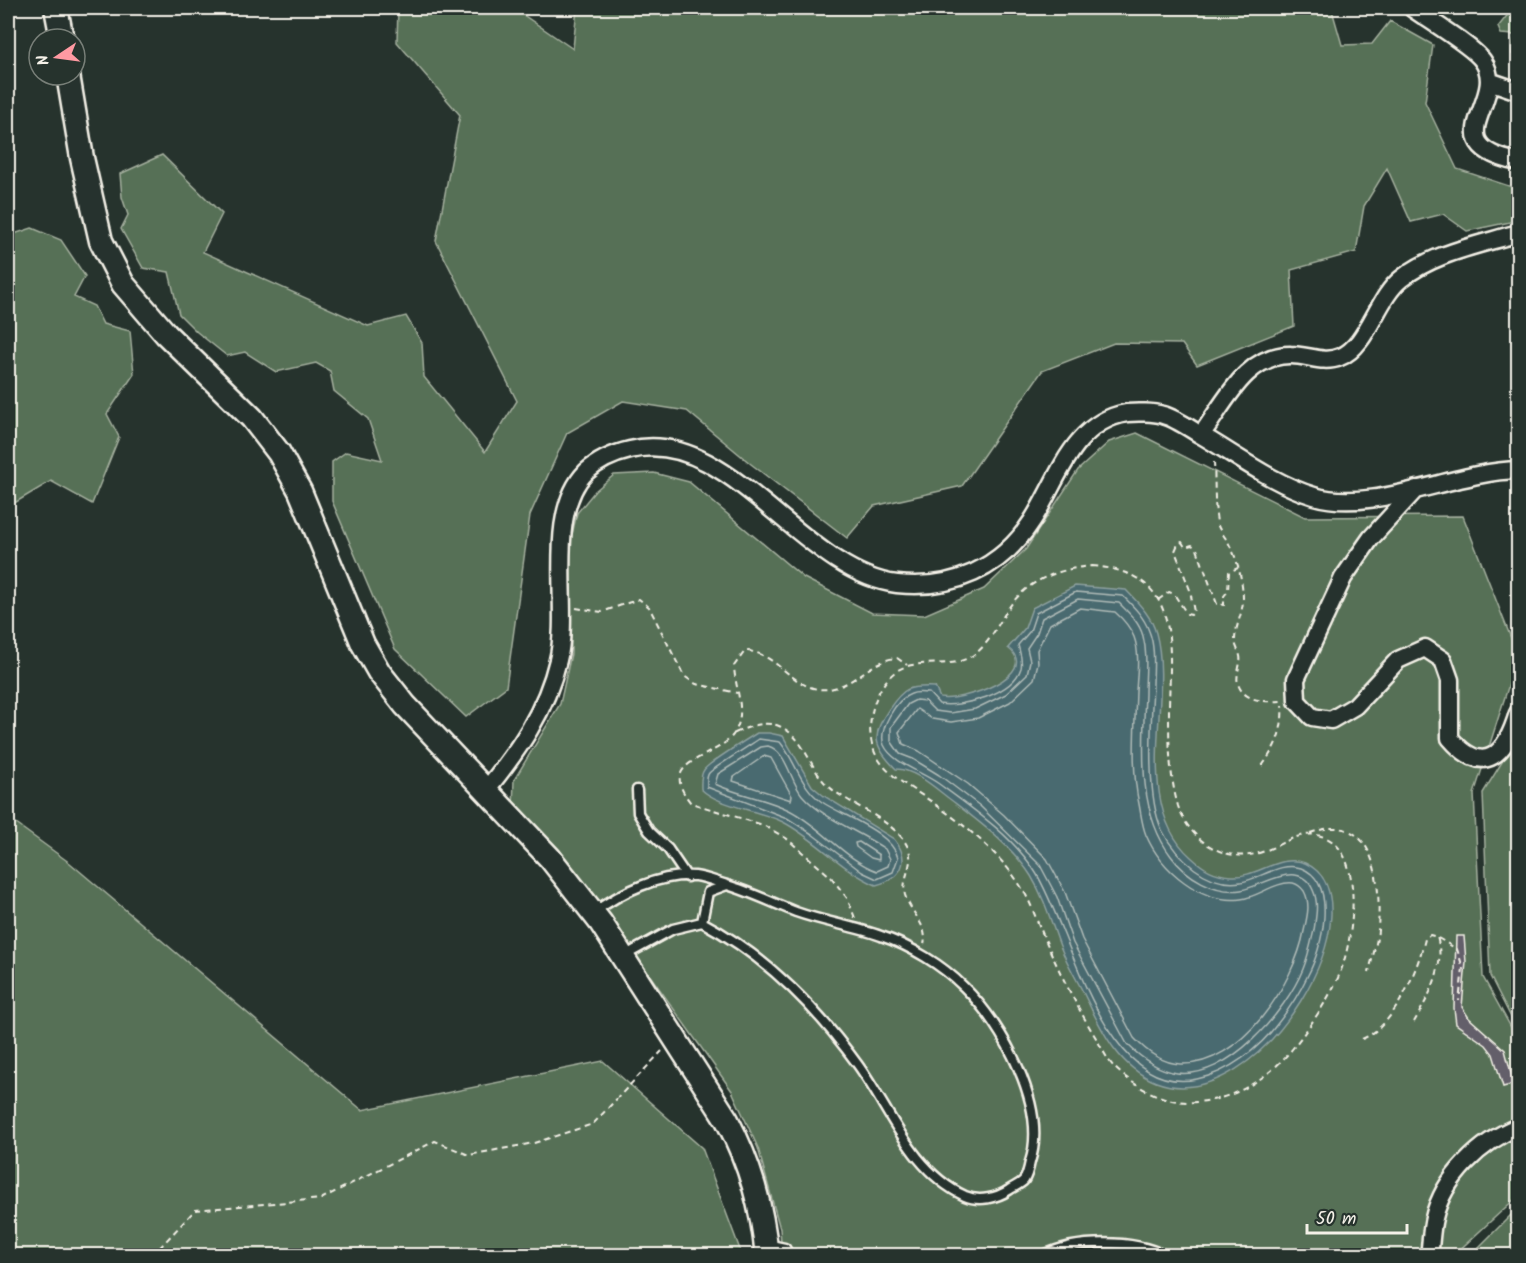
<svg xmlns="http://www.w3.org/2000/svg" width="1526" height="1263" viewBox="0 0 1526 1263" font-family="Kalam,sans-serif">
  <rect width="100%" height="100%" fill="#26332d"/>
  <filter id="ink" filterUnits="userSpaceOnUse"><feTurbulence type="fractalNoise" baseFrequency=".0167" numOctaves="2"/><feDisplacementMap in="SourceGraphic" scale="12" xChannelSelector="R" yChannelSelector="G"/><feConvolveMatrix kernelMatrix="1 2 1 2 8 2 1 2 1" color-interpolation-filters="sRGB"/></filter>
  <g filter="url(#ink)">
    <path fill="#567056" stroke="#a5b09f" stroke-width="1.5" d="M398 8H513L573 49 577 8H1328L1332 10 1342 45 1372 44 1390 21 1433 45 1425 102 1457 169 1518 189V215L1510 222 1467 231 1443 214 1411 222 1387 168 1364 206 1356 252 1291 270 1294 326 1197 365 1182 344 1114 343 1042 371 962 486 874 506 847 538 751 464 687 411 623 401 567 433 530 515 506 687 466 717 395 649 332 501V462L346 452 382 460 368 419 334 391 330 371 316 363 276 372 245 352 227 356 197 332 179 314 169 272 143 268 121 229 128 215 122 197 120 174 162 155 222 214 203 252 368 326 406 316 422 343 424 377 485 452 517 401 436 241 460 115 397 42Z
      M1513 8H1518V57L1512 54 1514 35 1501 34 1498 27Z
      M32 228 61 240 85 276 74 297 94 306 103 324 130 331 134 374 107 414 119 437 92 504 51 481 11 505 8 503V236Z
      M1137 433 1305 517 1463 516 1518 656 1474 794 1483 977 1518 1040V1196L1454 1255H782L780 1229 758 1148 732 1091 590 891 513 808 514 780 560 704 571 654 570 543 577 513 595 491 614 475 654 473 689 482 804 578 872 613 924 615 984 589 1026 549 1078 470 1109 442Z
      M1518 736V1031L1490 976 1483 793Z
      M8 818 70 863 362 1110 603 1061 702 1148 742 1255H8Z
      M1518 1208V1255H1471Z"/>
    <path fill="#496a6f" stroke="#8da09f" stroke-width="1.5" d="M1075 586 1126 590C1138 603 1151 615 1156 633 1174 699 1130 803 1191 857 1204 869 1214 875 1232 876 1256 878 1280 853 1305 863 1386 899 1262 1122 1156 1082 1115 1066 1099 1024 1081 988 1074 975 1066 961 1060 946 1051 922 1045 899 1031 876 1013 847 978 821 951 800 936 789 915 769 896 769 873 746 871 735 889 709 904 687 908 686 935 687L940 698C964 702 1042 674 1008 648L1025 628 1032 608Z
      M757 733H769L783 736 812 786 824 796 894 839C912 861 901 879 876 885 841 870 816 839 783 822 758 810 718 806 701 789 701 783 700 775 704 770 706 765 749 738 757 733Z"/>
    <g fill="none" stroke-linecap="round" stroke-linejoin="round">
      <path stroke="#b0bbb8" stroke-width="1.5" d="M1076 592 1123 596C1134 607 1144 617 1149 631 1156 648 1153 669 1153 687 1151 725 1146 797 1162 830 1176 858 1208 888 1241 882 1260 879 1281 861 1301 868 1339 882 1322 949 1308 975 1300 992 1290 1008 1278 1023 1260 1048 1228 1073 1197 1079 1103 1099 1072 931 1036 873 1014 837 972 808 939 784 923 772 892 763 884 745 878 730 896 699 911 694 917 691 923 693 929 693L939 704C962 708 1013 694 1021 668 1023 660 1020 653 1018 645L1030 631 1036 613Z
        M1078 599 1119 603C1129 613 1139 622 1143 636 1148 655 1145 675 1145 694 1143 748 1137 811 1171 856 1186 877 1215 894 1241 890 1264 886 1299 858 1313 890 1319 903 1316 916 1314 930 1311 943 1308 957 1303 969 1286 1011 1228 1080 1177 1073 1157 1070 1141 1058 1127 1044L1073 943 1057 897 1040 865 980 806 939 775 913 759 900 754 891 741V727L908 704 916 700 925 701 935 711 950 713 975 709 1006 694 1027 674 1030 661 1027 648 1037 633 1042 618Z
        M1080 608 1115 612C1123 619 1130 627 1134 637 1140 653 1137 674 1136 691 1135 728 1131 768 1139 804 1141 814 1142 825 1146 835 1161 870 1201 904 1241 899 1258 897 1276 881 1293 883 1298 884 1301 887 1304 891 1311 904 1307 917 1304 931 1295 982 1241 1067 1180 1064 1162 1063 1146 1051 1134 1038L1082 939 1065 892 1047 859 1004 815 968 784 919 751 903 744 899 732 917 709 932 719 951 722 978 718 1010 702 1034 679 1038 663 1037 650 1050 624Z
        M759 739 780 742C796 761 800 787 822 802 843 816 892 832 898 858L893 872 877 879 862 872 812 834 787 818 707 787C707 783 706 777 709 773 711 770 753 743 759 739Z
        M768 746C787 751 790 781 802 795 823 819 859 831 885 849L890 859 888 866 877 871C844 859 821 826 789 810 765 798 738 795 715 784L718 774 761 747Z
        M764 756 771 758 792 796 791 800 733 781 734 777Z
        M859 842 879 855V860L871 858 856 847 855 843Z"/>
    </g>
    <path fill="#645f6a" stroke="#f4f1e8" stroke-width="1.5" d="M1456 936H1464L1466 962 1462 1007 1469 1018 1505 1050 1514 1084 1503 1087 1493 1054 1486 1045 1456 1024 1454 1008Z"/>
    <g fill="none" stroke-linecap="round" stroke-linejoin="round">
      <defs>
        <path id="lane" d="M637 790 638 813 649 831 668 849 687 877
          M727 885C751 892 773 903 796 912 824 922 854 926 881 936 911 946 942 965 964 987 1003 1025 1048 1107 1030 1162 1029 1167 1027 1176 1024 1180 1021 1184 1013 1187 1009 1190 997 1198 979 1202 965 1196 911 1171 891 1111 858 1065 816 1007 766 956 702 922L708 892Z
          M593 913C621 892 659 874 695 876 705 877 717 882 727 885
          M624 956 673 929 702 922
          M766 1244 785 1248 789 1256
          M1042 1256C1075 1239 1134 1239 1166 1256"/>
        <path id="street" d="M1412 8C1427 19 1474 47 1483 61 1510 100 1431 144 1518 162
          M1489 81 1518 91
          M1201 435C1225 403 1246 354 1291 355 1308 355 1323 364 1340 357 1367 347 1377 298 1401 279 1433 253 1479 245 1518 233
          M1416 489 1371 538 1343 578 1296 679 1297 701 1312 717 1331 720 1355 706 1398 660 1425 648 1443 660 1450 680V738C1485 779 1506 753 1518 713
          M486 790C518 751 546 711 558 660 571 608 544 515 586 472 599 460 613 454 630 450 728 425 802 573 897 584 952 590 1001 569 1032 521 1058 481 1072 422 1127 413 1136 412 1154 412 1163 415 1175 418 1189 428 1201 435 1237 456 1274 484 1314 496 1374 514 1455 471 1518 470
          M1429 1256C1431 1243 1431 1230 1434 1218 1443 1178 1481 1141 1518 1127"/>
        <path id="secondary" d="M56 8 62 39
          M68 75 82 158 101 241 123 284 166 334 252 418 279 453 300 491 363 644 379 672 405 705 550 858 601 923 727 1120C750 1164 762 1206 767 1256"/>
      </defs>
      <use href="#lane" stroke="#f4f1e8" stroke-width="13"/>
      <use href="#street" stroke="#f4f1e8" stroke-width="21"/>
      <use href="#secondary" stroke="#f4f1e8" stroke-width="27"/>
      <path stroke="#f4f1e8" stroke-width="2" stroke-dasharray="6 4.5" stroke-linecap="butt" d="M1214 462C1215 477 1214 513 1218 526 1221 533 1227 539 1230 546 1238 560 1243 583 1243 599 1243 613 1235 627 1235 640 1235 648 1242 654 1240 662 1239 669 1236 677 1238 684 1244 702 1266 702 1282 701
        M1092 566C1182 573 1170 641 1169 708 1169 739 1169 775 1178 806 1189 840 1226 865 1262 852 1282 845 1302 828 1324 837 1367 853 1353 947 1337 980 1325 1005 1310 1026 1293 1048 1269 1078 1234 1100 1196 1102 1166 1104 1136 1088 1115 1068 1106 1059 1100 1044 1093 1033 1069 993 1049 951 1032 908 1015 865 969 828 932 802 912 788 888 777 876 755 863 730 873 689 895 672 916 657 943 669 966 659 987 650 996 627 1008 609 1027 580 1058 569 1092 566Z
        M1158 600 1169 592 1174 594 1187 614 1191 615 1194 612 1190 590 1175 551 1178 544 1182 542 1185 547 1192 545 1197 549 1217 604 1224 605V596L1228 591 1229 572 1238 568
        M576 608 602 612 639 599 649 607 684 676 696 684 737 693
        M735 733C748 727 764 720 779 726 805 737 808 766 827 785 849 806 898 820 909 850 914 865 901 880 905 895 910 912 929 926 924 944
        M1262 766C1276 747 1284 729 1282 705
        M1310 833C1317 831 1325 828 1333 828 1380 827 1380 897 1378 930 1377 944 1372 958 1369 972
        M855 918 847 898 831 877 786 838 763 825 691 803C653 757 722 760 736 730 746 710 735 688 734 666L745 651C774 651 790 685 818 689 851 693 867 660 897 658L907 665
        M1438 938 1457 949 1463 968 1459 1001
        M1362 1039C1395 1026 1417 971 1425 939L1430 935 1437 937C1446 967 1429 996 1414 1022
        M152 1256 195 1210 321 1199 435 1141 469 1155 534 1143 593 1124 662 1051"/>
      <use href="#lane" stroke="#26332d" stroke-width="8"/>
      <use href="#street" stroke="#26332d" stroke-width="16"/>
      <use href="#secondary" stroke="#26332d" stroke-width="22"/>
    </g>
  </g>
  <rect width="1526" height="1263" fill="none" stroke="#26332d" stroke-width="30"/>
  <rect x="15" y="15" width="1496" height="1233" fill="none" stroke="#f4f1e8" stroke-width="2" filter="url(#ink)"/>
  <g transform="translate(57 57) rotate(257)"><circle r="28" fill="#26332d" stroke="#787f78" stroke-width="1.5"/>
  <path d="M0-4.5L10 22L0 15L-10 22Z" fill="#ff9aa2"/>
  <text y="-9" font-size="16" font-weight="bold" text-anchor="middle" fill="#f4f1e8">N</text>
  </g>
  <path d="M1307 1224v9h100v-9" fill="none" stroke="#f4f1e8" stroke-width="3"/>
  <text x="1316" y="1224" font-size="18" fill="#f4f1e8" stroke="#26332d" stroke-width="4.5" paint-order="stroke">50 m</text>
</svg>
